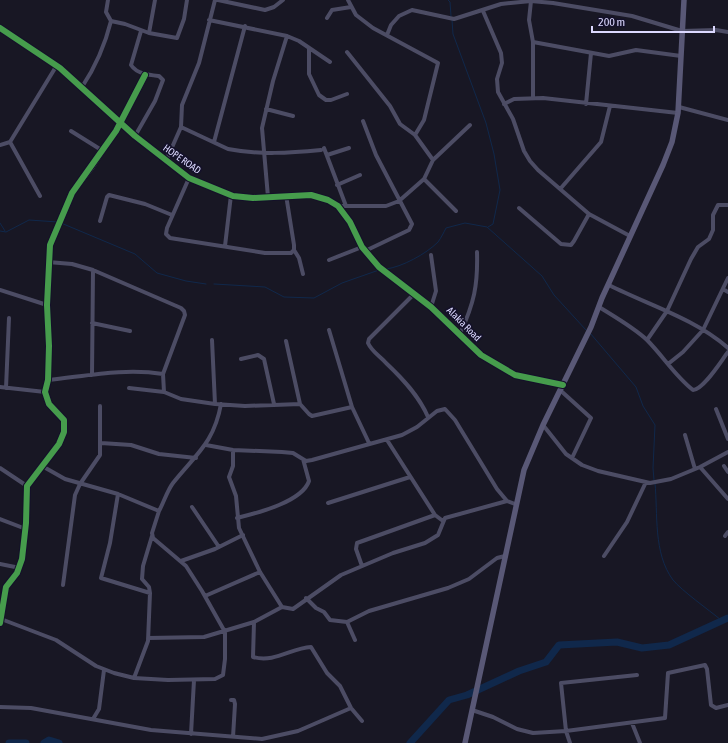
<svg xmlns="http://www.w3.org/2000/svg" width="728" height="743" viewBox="0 0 728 743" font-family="'Asap Condensed',sans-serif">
  <rect width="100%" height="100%" fill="#181724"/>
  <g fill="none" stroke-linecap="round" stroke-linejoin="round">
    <path stroke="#10284b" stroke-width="1" d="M448 0 450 2 451 16
      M452 20 453 34 486 123 494 154 500 190 493 224 488 227
      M0 223 5 231
      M61 223 135 254 157 273 186 281 206 284
      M0 231 6 232 29 220 58 222
      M386 269C402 267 426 254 438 242 441 238 444 232 446 228L465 223 487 227 542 276 554 295 586 330
      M214 284 265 287 284 297 314 298 342 283 379 270
      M590 333 636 387 643 406 655 425 653 468 654 480
      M655 483C658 514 653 553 673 580 682 591 709 610 721 620"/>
    <path stroke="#10284b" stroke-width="7" d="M9 743H26
      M44 743 49 740 59 743
      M410 743 449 700 467 695 519 671 546 662 559 645 617 642 642 648 669 645 728 618"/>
    <path stroke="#4c4c64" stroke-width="4" d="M108 0 106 12 111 21 125 24 149 33 177 38 184 19 187 0
      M218 0 265 10 274 7 283 0
      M348 0 356 15 373 28 438 63 424 120 415 135
      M531 1 529 20 533 42 609 56 636 50 681 56
      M483 11 501 53 502 63 497 79 498 92 513 119 524 151 530 161 538 170 589 214 630 236
      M327 18 332 10 351 7
      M209 20 287 36 299 41 330 62
      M149 33 155 0
      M387 35 391 25 399 16 412 10 454 19 501 4 531 1 553 3 632 16 682 31 716 30 728 32
      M533 42V98
      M309 48V74L319 95 326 100H331L347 94
      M347 52 390 106 400 124 415 135 433 160
      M82 87C96 66 105 45 111 21
      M504 104 514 99 543 98 678 113
      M586 104 591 53
      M679 107 728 120
      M266 109 293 116
      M363 121 376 155 412 224 409 230 365 251
      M121 123 145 75
      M181 127 182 105 199 63 215 0
      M71 131 103 151
      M135 136 155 101 163 80 159 76C149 75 137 74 131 65L141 31
      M10 142 40 196
      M214 142 245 26
      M0 145 10 142 57 65
      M324 148 346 206
      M327 155 349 148
      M166 161 181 127 228 149C259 155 290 153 321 150
      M189 178 167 228 166 234 170 238 265 253H291L294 250V245L286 195
      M424 179 456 211
      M337 185 360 175
      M561 188 601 142 610 106
      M268 197 262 128 273 81 287 36
      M338 206H386L399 201 424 179 433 160 470 125
      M519 208 561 244 571 245 574 241 589 214
      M100 221 107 197 109 195 145 204 172 215
      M225 246 231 195
      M294 250 299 258 303 274
      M329 260 362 247
      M609 285C648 305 694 318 728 348
      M723 289 728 292
      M0 290 47 305
      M414 294 369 339 368 343C372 352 380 356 386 363 403 379 419 396 428 417
      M431 307 436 291 431 255
      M599 307C615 317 633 327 647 340 663 356 675 376 693 390 704 389 721 361 728 352
      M92 323 130 331
      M329 330 352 407 369 443
      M460 334C474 303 478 286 477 252
      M212 340 215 404
      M647 340 667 311 691 259 698 247 709 239 713 230V215L718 205H728
      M286 341 300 404
      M241 359 258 355 264 359 274 404
      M668 364 683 352 703 330 728 278
      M163 374 164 392
      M92 375 93 270
      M48 380C87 376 124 368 163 374L185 315 184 311 181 308 93 270 72 264 48 262
      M0 387 45 392
      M6 388 9 318
      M129 388 164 392 181 399 215 404 245 406 300 404 309 414 312 416 352 407
      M560 390 591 418 572 458
      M716 409 728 439
      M543 425 566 454 582 465 598 471 650 483 671 479 700 467 728 452
      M685 435 695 469
      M387 440 435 515 443 521
      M101 443 131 445 159 454 196 458
      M206 445 233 450 282 452 293 453 306 461 312 460 402 435 417 427 437 411 445 409 455 420 497 489 507 501
      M233 450V466L229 477 236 496 239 528 260 572 282 607
      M724 466 728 472
      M700 467 728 499
      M0 468 27 486
      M118 494 110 543 101 578 150 593
      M328 503 410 477
      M192 507 219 547
      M159 511C164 502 167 491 173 483 196 454 214 443 221 404
      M237 518C257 513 302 502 309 481L303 459
      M0 519 26 529
      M725 536 728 532
      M604 556 627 522 646 482
      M181 561 215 549 243 535
      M0 564 20 568
      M362 566 356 549 357 543 435 515
      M63 585 75 495 80 484 100 455V406
      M205 596 260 572
      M306 598 316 608 324 612 330 620 347 622 369 611 448 588 469 579 497 558 505 556
      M1 619 56 640 96 666 114 673 134 678 168 680 215 679 223 675 225 659V632L202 591 186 566 153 538 152 533 159 511 118 494 65 479 42 466
      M254 622 253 657C275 663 291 648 311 647L327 673 340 686 351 708 362 721
      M347 622 355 640
      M148 638 204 637 254 622 282 607 293 609 341 575 393 553 425 543 438 535 445 518 507 501 515 504
      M134 678 148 641 150 593 149 587 142 579 143 566 152 536
      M231 700H234L235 704 233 737
      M0 707 31 708 151 730 262 739 298 731 351 708
      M472 710 493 717 517 729 533 733 566 731 665 718 668 673 705 665 707 669 711 705 716 708 728 705
      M93 719 99 709 104 670
      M632 723 640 743
      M191 734 194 680
      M570 743 566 731 561 683 637 675"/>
    <path stroke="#595876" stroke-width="5.5" d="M0 28 60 68 135 136 189 178 233 196 253 198 311 195 328 200 338 206 350 222 362 247 379 267 431 307 481 355 515 375 563 385
      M0 623 6 587 17 573 22 559 26 523 27 486 59 444 64 432V420L49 404 45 392 48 380 49 346 47 305 50 245 72 193 92 167 121 123
      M465 743 524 470 543 425 591 327 602 298 663 165 672 142 678 113 684 0"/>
    <defs>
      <path id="cycleway" d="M0 28 60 68 135 136 189 178 233 196 253 198 311 195 328 200 338 206 350 222 362 247 379 267 431 307 481 355 515 375 563 385
        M0 623 6 587 17 573 22 559 26 523 27 486 59 444 64 432V420L49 404 45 392 48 380 49 346 47 305 50 245 72 193 116 131 145 75"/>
    </defs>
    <use href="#cycleway" stroke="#14112a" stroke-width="8"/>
    <use href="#cycleway" stroke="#469c4c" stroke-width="6"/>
  </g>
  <g text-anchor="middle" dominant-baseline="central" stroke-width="3.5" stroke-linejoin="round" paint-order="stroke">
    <g font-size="10" fill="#dcd9ff" stroke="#14112a">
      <text transform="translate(182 159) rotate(35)">HOPE ROAD</text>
      <text transform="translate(464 324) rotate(45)">Alakia Road</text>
    </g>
  </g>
  <path d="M592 26v6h122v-6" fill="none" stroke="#dcd9ff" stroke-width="2"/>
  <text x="598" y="26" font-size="12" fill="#dcd9ff" stroke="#14112a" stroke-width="3" paint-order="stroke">200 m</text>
</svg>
